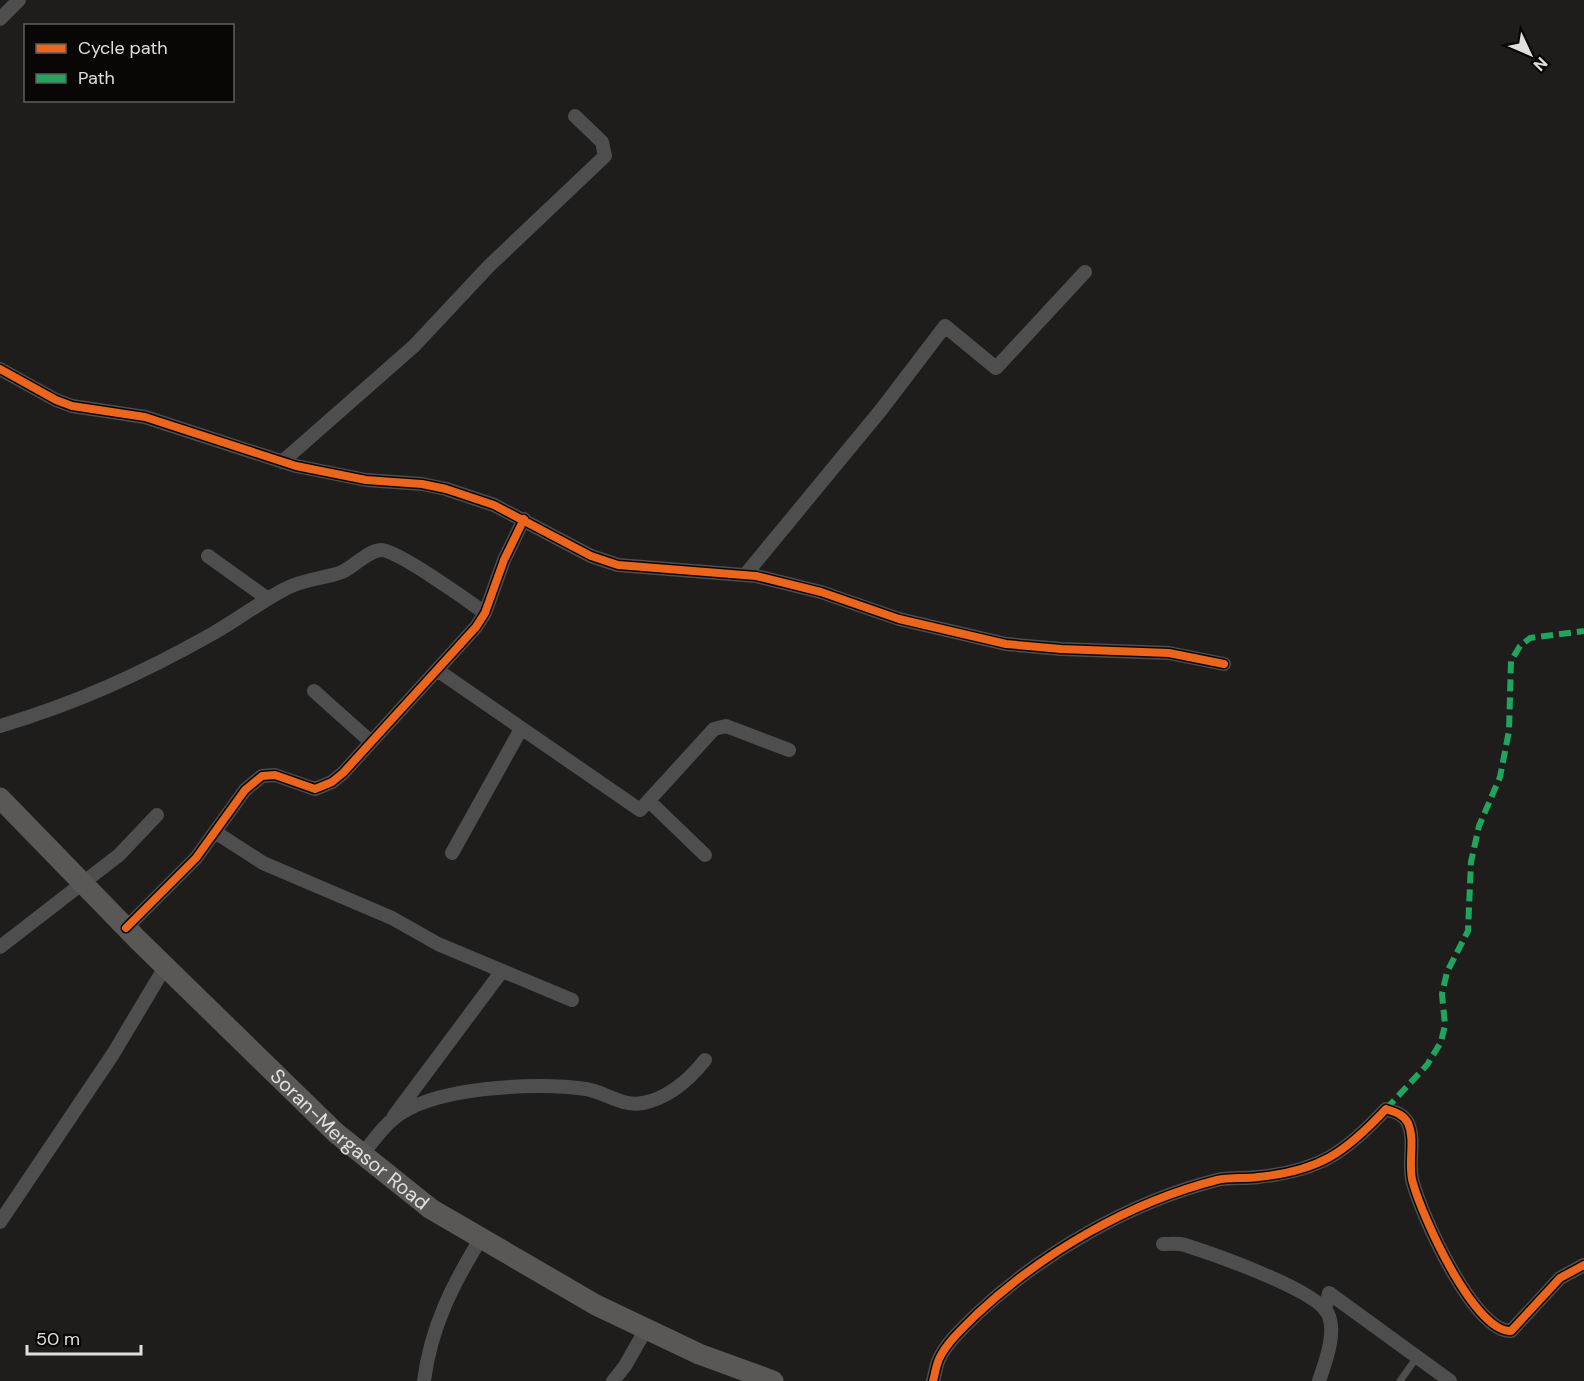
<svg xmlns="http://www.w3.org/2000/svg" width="1584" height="1381" viewBox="0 0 1584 1381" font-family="'DM Sans',sans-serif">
  <rect width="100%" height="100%" fill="#1f1d1b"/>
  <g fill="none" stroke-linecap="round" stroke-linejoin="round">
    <path stroke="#4f4e4e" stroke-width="7" d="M1400 1381 1417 1357"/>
    <path stroke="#4f4e4e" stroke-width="14" d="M0 19 19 0
      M0 369 56 400 72 406 145 417 296 466 366 480 422 484 446 489 494 505 591 556 618 565 756 576 821 592 899 619 1006 644 1061 649 1169 653 1224 664
      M282 462 414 346 489 266 605 156 602 142 575 116
      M208 556 268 599
      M745 575 881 410 945 326 996 368 1085 272
      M437 670 640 810 714 729 726 726 789 750
      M314 691 371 742
      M0 726C77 703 141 674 212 634 237 620 260 602 285 589 303 579 323 579 342 572 355 566 367 551 381 550 394 548 470 602 485 613
      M649 801 705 855
      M215 832 263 863 392 918 438 944 572 1000
      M452 853 521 729
      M126 928 196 858 245 790 262 776 275 775 315 789 332 782 343 773 476 627 485 613 504 560 524 519
      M0 947 119 855 157 815
      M394 1116 502 971
      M362 1154C372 1143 381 1129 392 1120 430 1086 537 1082 586 1089 605 1092 622 1107 643 1103 669 1098 689 1080 705 1060
      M0 1222 113 1054 165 967
      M1163 1244C1170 1244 1178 1243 1185 1245 1213 1254 1317 1290 1328 1314 1337 1333 1325 1363 1319 1381
      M1325 1310 1329 1293 1450 1381
      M424 1381C431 1326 453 1284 481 1238
      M613 1381 625 1366 646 1329
      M933 1381C935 1374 936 1366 939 1359 947 1342 964 1327 977 1314 1042 1253 1130 1202 1217 1180 1230 1177 1245 1179 1258 1177 1319 1171 1345 1153 1386 1109 1395 1112 1403 1114 1408 1123 1416 1141 1407 1165 1413 1183 1422 1216 1474 1332 1511 1331L1560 1278 1584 1265"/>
    <path stroke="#5a5857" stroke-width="21" id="s1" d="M0 798 137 939 336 1133 431 1209 596 1305 699 1354 773 1381"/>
    <path stroke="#20a55d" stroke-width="6" stroke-dasharray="12 6" stroke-linecap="butt" d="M1386 1109 1427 1065 1441 1042 1445 1025 1442 994 1447 972 1468 931 1471 862 1479 826 1500 777 1509 731 1511 661 1520 646 1530 638 1584 631"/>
    <defs>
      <path id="cycleway" d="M0 369 56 400 72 406 145 417 296 466 366 480 422 484 446 489 494 505 591 556 618 565 756 576 821 592 899 619 1006 644 1061 649 1169 653 1224 664
        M126 928 196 858 245 790 262 776 275 775 315 789 332 782 343 773 476 627 485 613 504 560 524 519
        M933 1381C935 1374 936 1366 939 1359 947 1342 964 1327 977 1314 1042 1253 1130 1202 1217 1180 1230 1177 1245 1179 1258 1177 1319 1171 1345 1153 1386 1109 1395 1112 1403 1114 1408 1123 1416 1141 1407 1165 1413 1183 1422 1216 1474 1332 1511 1331L1560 1278 1584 1265"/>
    </defs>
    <use href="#cycleway" stroke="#090706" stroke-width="11"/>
    <use href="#cycleway" stroke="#eb651d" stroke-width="8"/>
  </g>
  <g text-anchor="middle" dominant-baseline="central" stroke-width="5" stroke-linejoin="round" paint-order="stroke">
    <g font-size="20" fill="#e1dfdc" stroke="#090706">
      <text stroke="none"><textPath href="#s1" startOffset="489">Soran-Mergasor Road</textPath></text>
    </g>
  </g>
  <rect x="24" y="24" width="210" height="78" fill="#090706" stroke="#5f5d5c" stroke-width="1.5"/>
  <rect x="36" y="44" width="30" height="9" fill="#eb651d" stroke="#5f5d5c" stroke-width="1.5"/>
  <text x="78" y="54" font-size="18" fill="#e1dfdc">Cycle path</text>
  <rect x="36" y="74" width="30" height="9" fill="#20a55d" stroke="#5f5d5c" stroke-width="1.5"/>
  <text x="78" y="84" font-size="18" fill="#e1dfdc">Path</text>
  <g transform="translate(1530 54) rotate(134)" stroke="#090706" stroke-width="4.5" paint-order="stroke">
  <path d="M0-4.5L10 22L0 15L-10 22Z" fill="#e1dfdc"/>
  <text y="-9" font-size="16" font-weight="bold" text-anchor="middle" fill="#e1dfdc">N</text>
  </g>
  <path d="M27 1345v9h114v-9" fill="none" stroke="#e1dfdc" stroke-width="3"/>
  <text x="36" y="1345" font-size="18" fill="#e1dfdc" stroke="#090706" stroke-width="4.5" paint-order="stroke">50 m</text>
</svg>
